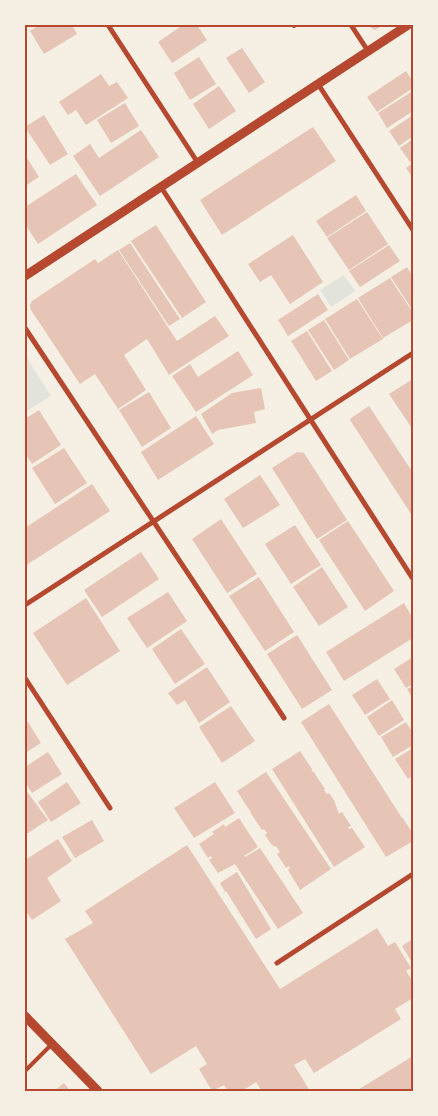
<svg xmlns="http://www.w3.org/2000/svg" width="438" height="1116" viewBox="0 0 438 1116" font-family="'PT Sans',sans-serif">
  <rect width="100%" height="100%" fill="#f6efe4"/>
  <path fill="#e2e4dc" d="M344 275 355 291 331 307 320 290Z
    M25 355 51 396 25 412Z"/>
  <path fill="#e6c5b7" d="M39 25H72L77 34 44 54 30 31Z
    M183 25H197L207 40 172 63 158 42Z
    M367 25H383L375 30Z
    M242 48 265 82 249 93 226 58Z
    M199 57 216 84 190 100 174 73Z
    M406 71 413 82V88L377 112 367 97Z
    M101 74 109 86 117 82 128 98 86 125 76 110 68 115 59 102Z
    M219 86 236 111 209 129 193 104Z
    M413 91V111L387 128 378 113Z
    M125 103 139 126 111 143 97 120Z
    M44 115 68 154 50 165 25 127Z
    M413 115V136L399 146 389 131Z
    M313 127 336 161 222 235 200 200Z
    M141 130 159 157 100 196 73 156 90 144 99 158Z
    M413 139V160L410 162 400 148Z
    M25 155 39 177 25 186Z
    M413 163V178L406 168Z
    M76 174 97 205 38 244 25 224V207Z
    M356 195 366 211 327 237 316 221Z
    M367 212 388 244 349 270 327 238Z
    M156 225 206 302 182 318 131 241Z
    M293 235 323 282 290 304 271 275 260 282 248 264Z
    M130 243 180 319 169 326 119 250Z
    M389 245 400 261 360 287 349 271Z
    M118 250 177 341 215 316 229 336 169 375 147 339 124 355 146 390 118 409 95 374 80 384 31 310 30 305 32 301 95 259 98 263Z
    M407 267 413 277V311L391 277Z
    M390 278 413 313V320L383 338 358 298 374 288 391 315 374 288Z
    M318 294 328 310 288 336 278 320Z
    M357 299 383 339 350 359 325 319Z
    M324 320 349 360 334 370 308 330Z
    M307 331 332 371 316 381 291 341Z
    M238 351 253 375 196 412 172 376 190 364 198 377Z
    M413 379V430L389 394Z
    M261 388 265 409 254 412 256 423 218 430 212 434 201 414 232 393Z
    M149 392 171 428 142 447 119 410Z
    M369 406 413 473V517L350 420 351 418Z
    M39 410 61 445 32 464 25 453V419Z
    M196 416 214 444 158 480 141 452Z
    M64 448 87 483 55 504 32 468Z
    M297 452 304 453 347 520 317 539 272 468Z
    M260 475 280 505 243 528 224 499Z
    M92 484 110 511 25 566V528Z
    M221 519 257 574 227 593 192 539Z
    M348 521 394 591 365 611 319 540Z
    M295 525 321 565 291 584 265 544Z
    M141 552 159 579 102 617 84 590Z
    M322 567 348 607 319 626 293 587Z
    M259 577 294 632 265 651 229 596Z
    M168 592 187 621 147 648 127 618Z
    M86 598 120 651 67 685 33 633Z
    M404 603 413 619V638L344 681 326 652Z
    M181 629 205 664 175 684 152 649Z
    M297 635 332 690 302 709 267 654Z
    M413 657V684L406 688 394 669Z
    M207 667 230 702 199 723 185 700 177 705 168 693Z
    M377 679 390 699 365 715 352 695Z
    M413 686V699L407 689Z
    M392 700 404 720 379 736 367 717Z
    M329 704 402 818H403L413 834V841L386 857 301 722Z
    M231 706 255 741 222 763 199 727Z
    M28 722 41 743 25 753V724Z
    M406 722 413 733V745L393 757 381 737Z
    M413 748V775L408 779 395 759Z
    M300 751 312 769V772L313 771 325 789 324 790 327 794 329 793 334 800 339 814 342 812 351 826 348 827 349 829 352 828 365 847 334 867 272 769Z
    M48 752 62 774 32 793 25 782V767Z
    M266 772 331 869 300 890 288 870 290 868 289 866 286 868 277 854 280 852 276 846 275 847 271 844 265 835 267 833 264 829 262 830 250 812 251 810 250 811 237 791Z
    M67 782 81 803 51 822 38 802Z
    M215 782 235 813 194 838 174 808Z
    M25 789 48 820 25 835Z
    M239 818 258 847 244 856 245 857 260 848 303 913 278 929 235 864 218 873 209 860 212 858 211 856 208 858 199 844 214 834 212 832 224 824 225 827Z
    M92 820 104 841 75 858 62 837Z
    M58 839 72 861 47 878 61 901 32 920 25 910V860Z
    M187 845 280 989 377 928 388 946 395 942 411 968 406 971 413 982V998L395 1009 401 1019 314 1073 305 1059 294 1065 310 1091H262L256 1082 242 1091H228L224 1085 212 1091 199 1069 207 1064 196 1046 151 1074 65 939 93 923 85 911Z
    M237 872 271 929 256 939 226 891 225 892 220 883Z
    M413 939V964L402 946Z
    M413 1056V1091H356Z
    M64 1083 70 1091H54Z"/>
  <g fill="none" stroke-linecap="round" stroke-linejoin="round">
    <path stroke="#b5482f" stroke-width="4" d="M294 26 295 25
      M25 1071 51 1045"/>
    <path stroke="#b5482f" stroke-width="5" d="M108 25 198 163
      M351 25 368 51
      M318 84 413 230
      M161 187 413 579
      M25 328 284 718
      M25 605 413 353
      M25 678 110 808
      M277 963 413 874"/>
    <path stroke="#b5482f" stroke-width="9" d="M25 276 408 25
      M25 1016 98 1091"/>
  </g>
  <rect width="438" height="1116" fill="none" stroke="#f6efe4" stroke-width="52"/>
  <rect x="26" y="26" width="386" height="1064" fill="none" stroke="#b5482f" stroke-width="2"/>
</svg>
